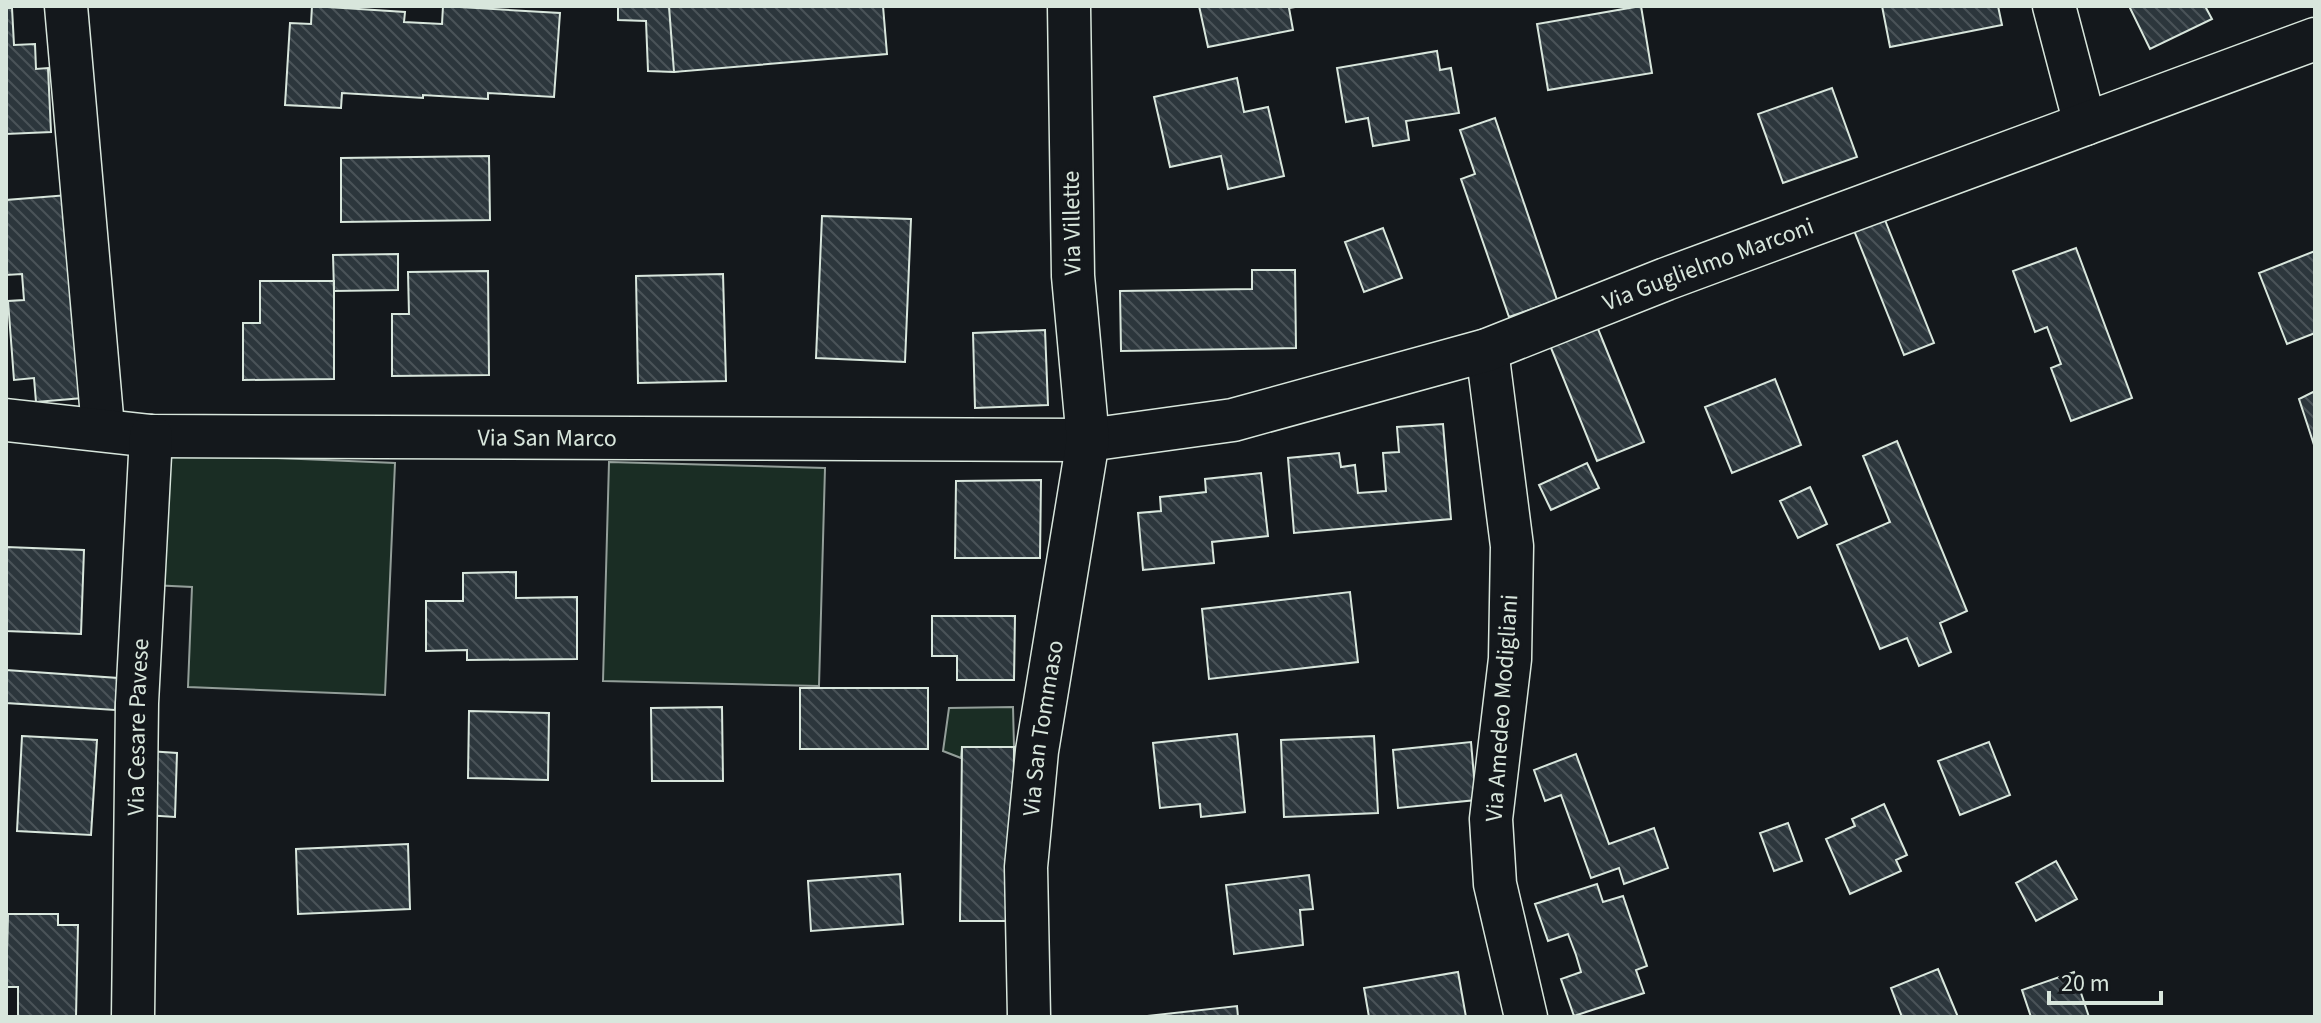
<svg xmlns="http://www.w3.org/2000/svg" width="2321" height="1023" viewBox="0 0 2321 1023" font-family="'Source Sans 3',sans-serif">
  <defs>
    <pattern id="building-back-hatch" width="6" height="6" patternUnits="userSpaceOnUse" patternTransform="scale(2)"><rect width="6" height="6" fill="#2c363c"/><path d="M-1 5l2 2M0 0l6 6M5-1l2 2" fill="none" stroke="#4a5358"/></pattern>
  </defs>
  <rect width="100%" height="100%" fill="#14181c"/>
  <path fill="#1a2d24" stroke="#939e99" stroke-width="2" d="M156 453 395 463 385 695 188 687 192 587 151 585Z
    M609 462 825 468 819 686 603 681Z
    M1013 707 1014 747H962L961 758 943 751 949 708Z"/>
  <path fill="url(#building-back-hatch)" stroke="#d8e6dc" stroke-width="2" d="M312 6 405 12 404 22 442 24 443 6 560 13 554 97 488 93V99L423 95V98L342 93 341 108 285 105 290 23 311 24Z
    M618 6 669 7 674 72 648 71 646 21 618 20Z
    M883 6 887 54 674 72 669 6Z
    M1199 6H1301L1289 8 1293 30 1208 47Z
    M1641 6 1652 73 1548 90 1537 24Z
    M1882 6H1998L2002 25 1890 47Z
    M2129 6H2205L2212 19 2150 49Z
    M6 8H12L14 45 35 44 36 69 48 68 51 132 6 134Z
    M1437 51 1440 70 1451 68 1459 113 1406 121 1409 140 1373 146 1368 118 1346 122 1337 68Z
    M1237 78 1244 112 1268 107 1284 176 1228 189 1221 156 1170 167 1154 97Z
    M1832 88 1857 157 1783 183 1758 114Z
    M1495 118 1557 300 1509 317 1461 179 1475 174 1460 130Z
    M489 156 490 220 341 222V158Z
    M68 195 83 398 36 402 34 378 14 380 8 301 24 300 22 274 6 275V200Z
    M1883 215 1934 343 1904 355 1853 228Z
    M822 216 911 219 905 362 816 358Z
    M1383 228 1402 278 1364 292 1345 242Z
    M2076 248 2132 398 2071 421 2051 368 2061 364 2047 327 2035 332 2013 271Z
    M2315 251V333L2287 344 2259 273Z
    M398 254V290L334 291 333 255Z
    M1252 270H1295L1296 348 1121 351 1120 291 1252 289Z
    M488 271 489 375 392 376V314H409L408 272Z
    M723 274 726 381 638 383 636 276Z
    M260 281H334V379L243 380V323H260Z
    M1596 324 1644 442 1597 461 1549 343Z
    M1045 330 1048 405 975 408 973 333Z
    M1775 379 1801 445 1732 473 1705 407Z
    M2313 392H2315V448L2299 399Z
    M1443 424 1451 519 1294 533 1288 458 1339 453 1341 467 1355 465 1358 493 1386 491 1383 453 1399 452 1397 427Z
    M1897 441 1967 611 1940 623 1951 652 1919 666 1907 638 1880 649 1837 545 1890 522 1863 456Z
    M1587 463 1599 488 1551 510 1539 485Z
    M1261 473 1268 536 1212 542 1214 563 1143 570 1138 513 1161 511 1160 497 1206 492 1205 479Z
    M1041 480 1040 558H955L956 481Z
    M1810 487 1827 524 1798 538 1780 501Z
    M6 547 84 550 81 634 6 631Z
    M516 572V598L577 597V659L467 660V650L426 651V601H463V573Z
    M1350 592 1358 662 1209 679 1202 609Z
    M932 616H1015L1014 680H957V656H932Z
    M6 670 118 678 115 710 6 703Z
    M800 688H928V749H800Z
    M722 707 723 781H652L651 708Z
    M469 711 549 713 548 780 468 778Z
    M1237 734 1245 812 1201 817 1200 804 1160 808 1153 743Z
    M22 736 97 740 91 835 17 831Z
    M1374 736 1378 813 1284 817 1281 740Z
    M1471 742 1476 800 1398 808 1393 750Z
    M1989 742 2010 795 1960 815 1938 761Z
    M962 747H1014L1013 921H960Z
    M148 751 177 753 175 817 145 815Z
    M1576 754 1609 844 1654 828 1668 868 1624 884 1619 868 1591 878 1561 795 1545 801 1534 770Z
    M1884 804 1907 855 1896 860 1901 871 1850 894 1826 839 1855 826 1852 819Z
    M1788 823 1802 861 1774 871 1760 833Z
    M408 844 410 909 298 914 296 849Z
    M2056 861 2077 899 2036 921 2016 883Z
    M900 874 903 924 811 931 808 881Z
    M1309 875 1313 909 1300 910 1303 945 1234 954 1226 885Z
    M1597 884 1603 902 1623 896 1647 966 1636 970 1644 993 1574 1016 1561 979 1581 972 1576 955 1568 934 1548 941 1535 904Z
    M8 914H58V925H78L76 1017H18V987H6Z
    M1938 969 1958 1017H1902L1891 988Z
    M1458 972 1466 1017H1369L1364 988Z
    M2074 972 2089 1017H2031L2022 990Z
    M1237 1006 1238 1017H1148L1147 1016Z"/>
  <g fill="none" stroke-linecap="round" stroke-linejoin="round">
    <defs>
      <g id="minor">
        <path d="M66 6 103 428"/>
        <path d="M2054 6 2085 124"/>
        <path d="M1487 350 1512 546 1510 659 1491 819 1495 884 1526 1017"/>
        <path id="s1" d="M6 420 151 436 1088 440 1233 420 1487 350 1666 279 2315 39"/>
        <path id="s2" d="M133 1017 137 703 151 436"/>
        <path id="s3" d="M1029 1017 1026 867 1037 751 1088 440 1073 276 1069 6"/>
      </g>
    </defs>
    <use href="#minor" stroke="#d8e6dc" stroke-width="45"/>
    <use href="#minor" stroke="#14181c" stroke-width="42"/>
  </g>
  <g text-anchor="middle" dominant-baseline="central" stroke-width="6" stroke-linejoin="round" paint-order="stroke">
    <g font-size="24" fill="#d8e6dc" stroke="#14181c">
      <text transform="translate(1072 223) rotate(-91)">Via Villette</text>
      <text stroke="none"><textPath href="#s1" startOffset="1730">Via Guglielmo Marconi</textPath></text>
      <text stroke="none"><textPath href="#s1" startOffset="542">Via San Marco</textPath></text>
      <text transform="translate(1502 708) rotate(-86)">Via Amedeo Modigliani</text>
      <text stroke="none"><textPath href="#s2" startOffset="290">Via Cesare Pavese</textPath></text>
      <text stroke="none"><textPath href="#s3" startOffset="290">Via San Tommaso</textPath></text>
    </g>
  </g>
  <rect width="2321" height="1023" fill="none" stroke="#d8e6dc" stroke-width="16"/>
  <path d="M2049 991v12h112v-12" fill="none" stroke="#d8e6dc" stroke-width="4"/>
  <text x="2061" y="991" font-size="24" fill="#d8e6dc" stroke="#14181c" stroke-width="6" paint-order="stroke">20 m</text>
</svg>
